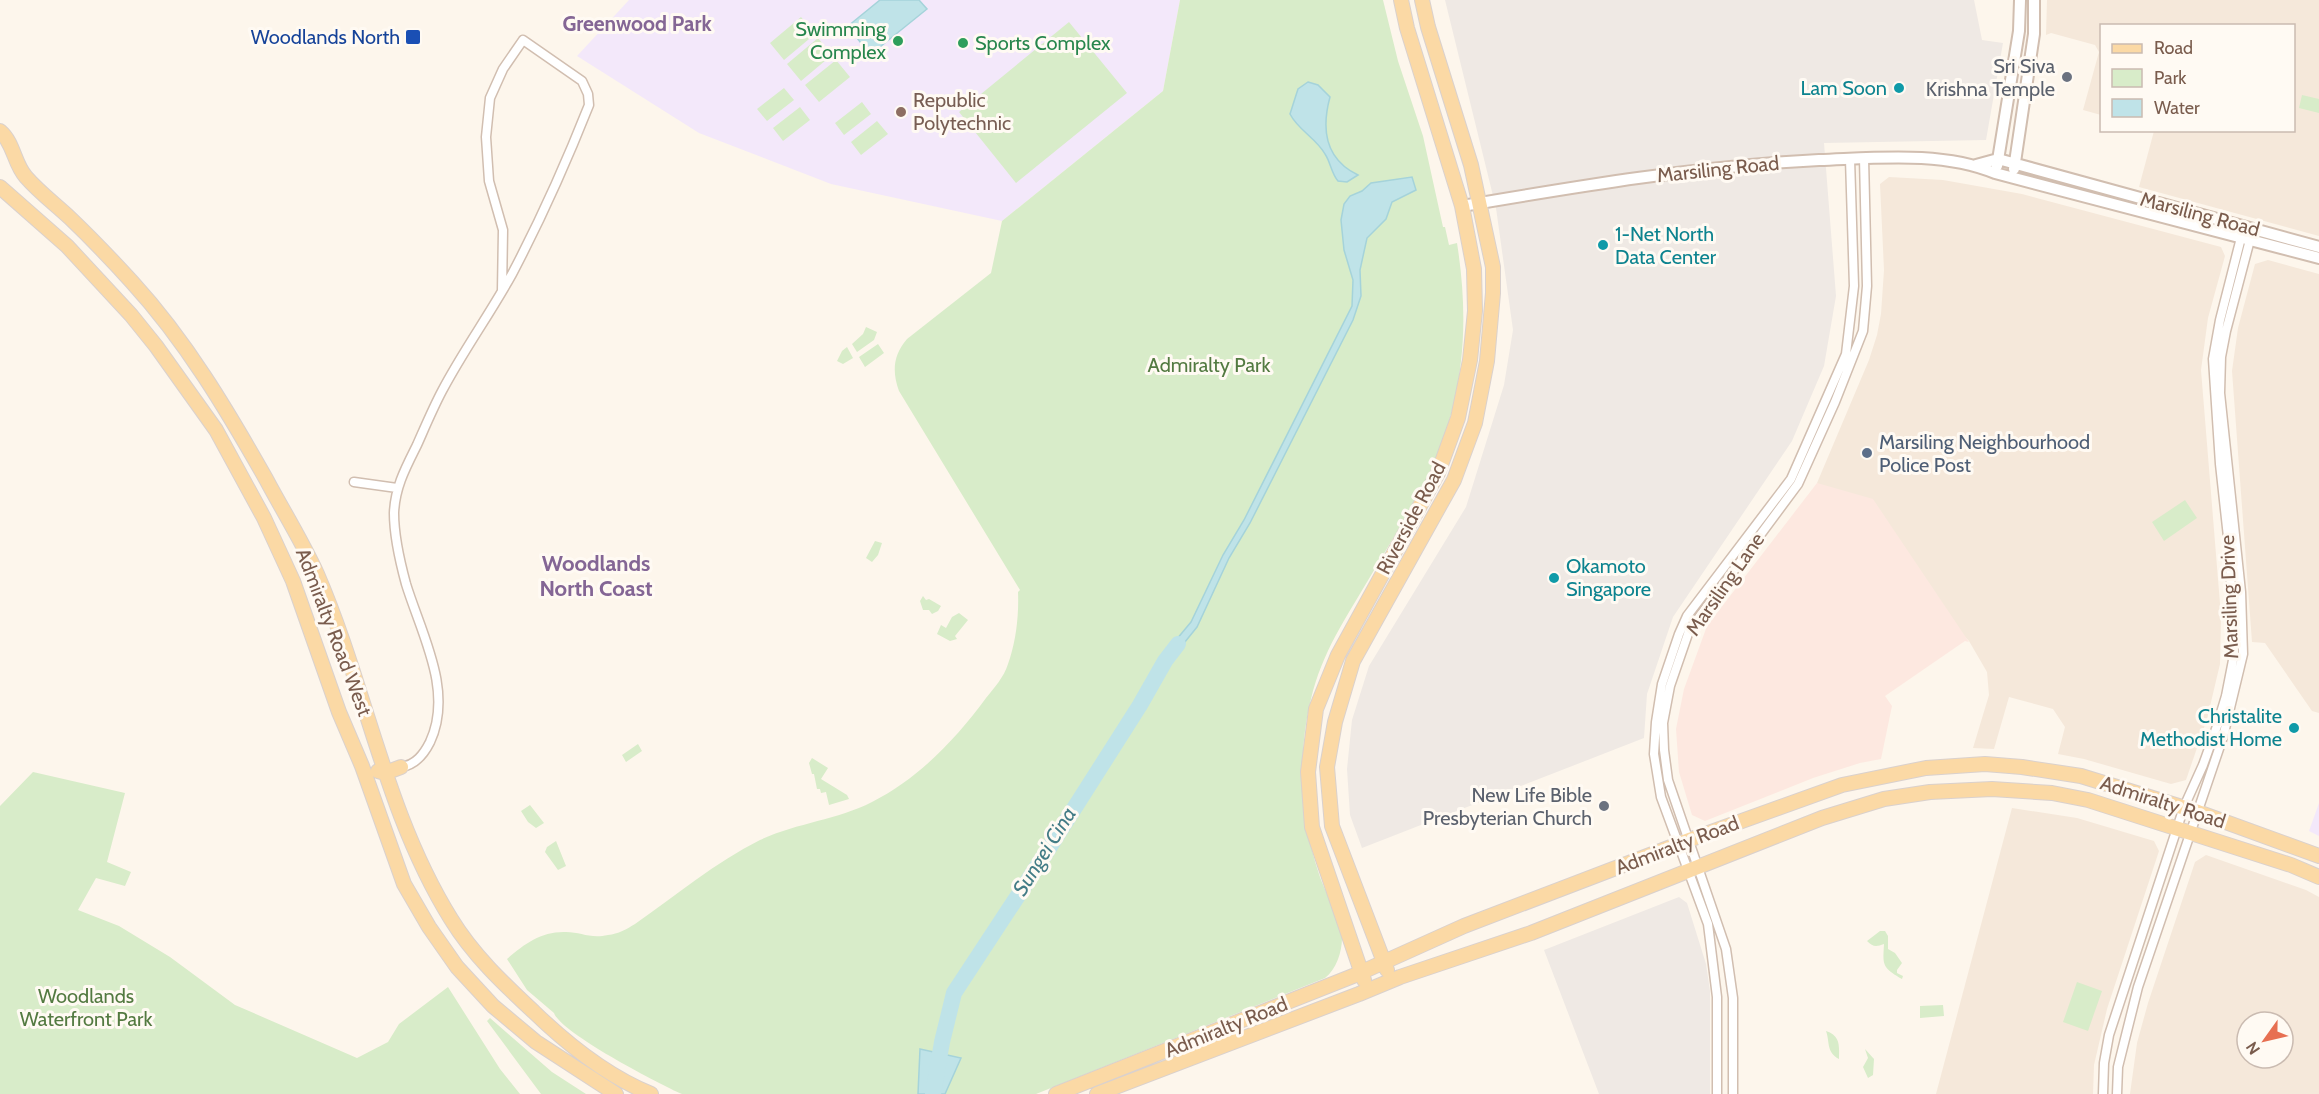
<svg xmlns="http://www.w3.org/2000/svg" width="2319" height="1094" viewBox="0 0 2319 1094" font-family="Cabin,sans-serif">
  <rect width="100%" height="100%" fill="#fdf6ec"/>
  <path fill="#f5e8da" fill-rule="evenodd" d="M2047 0H2319V236L2139 187 2154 131 2294 130V26H2102L2101 115 2083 110 2099 52 2095 45 2051 33 2046 35Z
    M1889 177 1943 180 2022 194 2221 247 2225 256 2208 318 2201 370 2221 616 2220 664 2207 719 2186 780 2171 784 2084 759 2058 754 2065 727 2053 709 2009 697 1994 749 1973 748 1989 695 1987 672 1969 641 1817 483 1869 360 1877 335 1881 314 1884 270 1880 184Z
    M2268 260 2319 274V713L2312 711 2265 643 2252 642 2232 371 2238 328 2255 264Z
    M2012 808 2077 818 2154 841 2159 851 2107 1009 2094 1065 2093 1094H1936Z
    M2206 855 2306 890 2319 897V1094H2130L2137 1043 2148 1003 2195 862ZM2247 1022H2283V1058H2247Z"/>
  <path fill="#fde8e0" d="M1817 483 1873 499 1969 642 1965 641 1885 696 1892 706 1881 759 1860 763 1813 778 1705 821 1692 815 1679 772 1676 729 1684 689 1707 626Z"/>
  <path fill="#efe9e4" d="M1445 0H1974L1982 40 2003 43 1986 140 1824 143 1836 296 1824 366 1792 441 1673 617 1647 694 1644 738 1362 848 1350 815 1347 769 1352 720 1369 666 1466 507 1504 385 1513 330 1496 208Z
    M1679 897 1687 903 1706 964 1710 991V1094H1599L1544 950Z"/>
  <path fill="#f3e8fa" d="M629 0H1180L1163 91 1002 221 831 184 699 133 577 56Z
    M2319 803V836L2309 831Z"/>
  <path fill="#d8ecc9" d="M1180 0H1383L1398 61 1423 136 1443 227H1445L1449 245 1457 243C1471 331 1463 411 1421 490 1405 520 1387 548 1370 577 1346 618 1322 652 1311 699 1297 754 1301 821 1319 874 1324 890 1342 923 1342 938 1342 952 1336 970 1325 978L1036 1094H682C659 1084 561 1033 554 1013L527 990 507 959C524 944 542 931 566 932 581 932 590 939 608 935 618 934 627 929 635 924 675 896 716 862 760 840 796 823 837 820 872 802 919 778 955 740 986 698 994 688 1004 677 1008 664 1016 642 1019 615 1018 592L1020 590 899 391C892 372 893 355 907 339L991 273 1002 221 1163 91Z
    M801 17 815 34 784 60 770 43Z
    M1069 22 1127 93 1016 183 959 112Z
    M818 38 832 55 801 81 787 64Z
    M836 60 850 77 819 102 805 85Z
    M784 88 794 100 767 121 757 109Z
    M2302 95 2319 99V113L2299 108Z
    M862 102 871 114 844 135 835 123Z
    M800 107 810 120 783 141 773 128Z
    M877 121 888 134 861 155 851 142Z
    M866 327 877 332 874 340 857 352 852 344 863 334Z
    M878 344 884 353 865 367 859 357Z
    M847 347 853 358 843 364 837 361 842 351Z
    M2185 500 2197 518 2164 541 2152 522Z
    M875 541 882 543 878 555 872 562 866 558Z
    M923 596 926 600 929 599 941 606 938 611 932 614 929 610H923L920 601Z
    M959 613 968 620 955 636 957 639 950 641 937 634 941 625 946 628 952 617Z
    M638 744 642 751 626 762 622 755Z
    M812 758 828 768 821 779 847 795 849 799 829 805 826 792 821 793 820 789H817L814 774H812L809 763Z
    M33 772 125 793 107 862 131 872 125 886 96 878 78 910 119 926 170 957 235 1005 357 1058 388 1042 399 1024 448 987 500 1069 520 1094H0V806Z
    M530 805 544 823 536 828 528 822 521 811Z
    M556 841 566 866 558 870 545 852 547 847Z
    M1880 931H1885L1888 936V949L1895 953 1902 963 1897 970V973L1903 976 1902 979C1881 967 1883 964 1884 944 1876 947 1873 947 1867 941Z
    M2077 982 2102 991 2088 1031 2063 1022Z
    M1943 1005 1944 1016 1920 1018V1006Z
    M490 1018 552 1072 586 1094H541L487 1021Z
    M1826 1031C1841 1036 1839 1046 1839 1059 1826 1052 1830 1042 1826 1031Z
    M1865 1049 1874 1059 1873 1075 1868 1078 1863 1067 1868 1058Z"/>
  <path fill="#bfe3e8" stroke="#a5d3da" stroke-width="1.5" d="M880 0H919L927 9 870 55 848 26Z
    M1308 82 1318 85 1330 97C1321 130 1325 159 1358 175L1347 182 1338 181C1331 173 1331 163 1325 154 1316 138 1298 130 1290 114L1298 89Z
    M1412 177 1416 190 1392 202 1386 219 1367 238 1360 270 1361 296 1353 320 1250 523 1229 558 1197 627 1168 663 1161 658 1191 622 1223 555 1244 520 1352 306 1353 280 1344 250 1341 220 1344 204 1350 196 1362 191 1371 183Z
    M920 1049 961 1058 945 1094H918Z"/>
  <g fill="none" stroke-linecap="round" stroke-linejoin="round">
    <path stroke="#bfe3e8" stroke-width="16" d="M933 1094 942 1042 954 993 1042 859 1140 705 1165 661 1178 644"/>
    <defs>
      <path id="minor" d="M354 482 397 488
        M401 767C416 765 424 754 430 742 454 691 421 633 406 584 400 562 394 536 394 513 395 487 406 467 417 445 425 427 433 408 442 391 463 351 490 314 512 274 541 219 566 163 589 105L588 94 582 81 523 40 503 69 490 98 486 137 489 181 503 230 502 291
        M1717 1094V997L1708 924 1661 797 1654 754 1656 722 1662 684 1679 634 1687 616 1791 479 1846 354 1854 286 1850 159
        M1733 1094V998L1726 949 1668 780 1664 750 1663 723 1670 686 1689 631 1798 484 1835 402 1863 331 1867 286 1864 158
        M2103 1094 2104 1063 2109 1035 2184 807 2203 765 2217 726 2226 696 2234 655 2229 546 2220 464 2213 359 2220 320 2244 226
        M2117 1094 2118 1067 2138 987 2223 737 2243 654 2241 592 2220 393 2221 357 2226 331 2251 236"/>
      <path id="tertiary" d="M1976 165 1998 159 2319 247
        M1997 166 2019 31 2020 0
        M2014 169 2034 34V0
        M1462 206C1580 186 1699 166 1819 160 1877 158 1942 151 1995 173L2319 258"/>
      <path id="primary" d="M0 131C14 143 14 164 26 177 39 192 55 204 70 218 91 238 112 260 132 282 186 341 227 410 266 479 283 511 302 541 317 574 366 687 385 813 451 919 473 955 503 983 534 1012 568 1045 607 1076 651 1094
        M0 187 67 246 131 315 156 346 216 430 264 518 293 581 339 712 362 766 404 884 429 927 457 967 493 1006 536 1042 616 1094
        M378 771 385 773 401 767
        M1387 970 1332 826 1327 767 1335 722 1353 661 1454 480 1475 423 1487 361 1493 293V267L1471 165 1428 27 1422 0
        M1364 980 1312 827 1308 772 1316 709 1338 655 1438 473 1458 418 1470 360 1475 311 1474 269 1462 206 1407 28 1401 0
        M1056 1094 1353 976 1464 926 1689 840 1842 785 1926 768 1985 764 2022 767 2081 776 2198 812 2319 856
        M1097 1094 1359 994 1400 977 1531 933 1822 818 1884 799 1930 792 1992 789 2052 793 2088 800 2291 865 2319 877"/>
    </defs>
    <use href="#minor" stroke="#d1beb0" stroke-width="11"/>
    <use href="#tertiary" stroke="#d1beb0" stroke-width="14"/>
    <use href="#primary" stroke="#dad1cd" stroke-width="16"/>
    <use href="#minor" stroke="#fff" stroke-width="8"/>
    <use href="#tertiary" stroke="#fff" stroke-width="10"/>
    <use href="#primary" stroke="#fbd9a5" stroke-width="14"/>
  </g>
  <rect fill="#1a4fb4" stroke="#fffaf3" stroke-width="2" x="405" y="29" width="16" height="16" rx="3"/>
  <g fill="#2e9e5b" stroke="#fffaf3" stroke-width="2">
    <circle cx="898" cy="41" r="6"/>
    <circle cx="963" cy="43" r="6"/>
  </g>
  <g fill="#6b7280" stroke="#fffaf3" stroke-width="2">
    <circle cx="2067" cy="77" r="6"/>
    <circle cx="1604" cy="806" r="6"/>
  </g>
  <g fill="#0f9aa8" stroke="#fffaf3" stroke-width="2">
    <circle cx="1899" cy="88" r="6"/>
    <circle cx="1603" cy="245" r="6"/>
    <circle cx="1554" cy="578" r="6"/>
    <circle cx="2294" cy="728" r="6"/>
  </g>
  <circle fill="#8d6e63" stroke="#fffaf3" stroke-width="2" cx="901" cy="112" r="6"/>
  <circle fill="#5c6f8a" stroke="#fffaf3" stroke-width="2" cx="1867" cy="453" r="6"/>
  <g text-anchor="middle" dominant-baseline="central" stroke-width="6" stroke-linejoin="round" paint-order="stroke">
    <g font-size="20" fill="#27864d" stroke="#fffaf3" text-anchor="end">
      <text x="886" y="29">Swimming<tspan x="886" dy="23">Complex</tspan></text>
      <text x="975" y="43" text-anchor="start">Sports Complex</text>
    </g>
    <g font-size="20" fill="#164399" stroke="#fffaf3" text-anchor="end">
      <text x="400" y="37">Woodlands North</text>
    </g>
    <g font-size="20" fill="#5b616d" stroke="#fffaf3" text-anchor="end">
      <text x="2055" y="66">Sri Siva<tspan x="2055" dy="23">Krishna Temple</tspan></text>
      <text x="1592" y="795">New Life Bible<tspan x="1592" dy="23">Presbyterian Church</tspan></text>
    </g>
    <g font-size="20" fill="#0d838f" stroke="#fffaf3" text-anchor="end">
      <text x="1887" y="88">Lam Soon</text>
      <text x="1615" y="234" text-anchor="start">1-Net North<tspan x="1615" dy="23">Data Center</tspan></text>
      <text x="1566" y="566" text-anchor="start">Okamoto<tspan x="1566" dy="23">Singapore</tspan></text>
      <text x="2282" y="716">Christalite<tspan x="2282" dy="23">Methodist Home</tspan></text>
    </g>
    <g font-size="20" fill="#785e54" stroke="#fffaf3" text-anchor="start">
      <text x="913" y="100">Republic<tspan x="913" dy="23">Polytechnic</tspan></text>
    </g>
    <g font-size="20" fill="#7a5c4d" stroke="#fffaf3">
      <text transform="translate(1718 169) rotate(-6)">Marsiling Road</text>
      <text transform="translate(2200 214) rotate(15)">Marsiling Road</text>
      <text transform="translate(1411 518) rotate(-62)">Riverside Road</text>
      <text transform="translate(1725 584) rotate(-55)">Marsiling Lane</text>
      <text transform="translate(2229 597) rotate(-92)">Marsiling Drive</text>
      <text transform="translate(334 632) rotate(69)">Admiralty Road West</text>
      <text transform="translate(2163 802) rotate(18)">Admiralty Road</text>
      <text transform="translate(1677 845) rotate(-21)">Admiralty Road</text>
      <text transform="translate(1226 1027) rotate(-22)">Admiralty Road</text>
    </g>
    <g font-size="20" fill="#537a41" stroke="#fffaf3">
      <text x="1209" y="365">Admiralty Park</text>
      <text x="86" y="996">Woodlands<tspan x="86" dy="23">Waterfront Park</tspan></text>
    </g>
    <g font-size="20" fill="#4e5e75" stroke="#fffaf3" text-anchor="start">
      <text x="1879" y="442">Marsiling Neighbourhood<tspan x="1879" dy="23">Police Post</tspan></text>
    </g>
    <g font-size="21" font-weight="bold" fill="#846695" stroke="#fffaf3">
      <text x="637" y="23">Greenwood Park</text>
    </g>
    <g font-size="21" font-style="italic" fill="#437c86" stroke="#fffaf3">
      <text transform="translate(1044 851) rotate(-58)">Sungei Cina</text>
    </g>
    <g font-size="22" font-weight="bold" fill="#846695" stroke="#fffaf3">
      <text x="596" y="563">Woodlands<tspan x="596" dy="25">North Coast</tspan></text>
    </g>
  </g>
  <rect x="2100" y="24" width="195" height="108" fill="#fffaf3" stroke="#cabbb1" stroke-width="1.5"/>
  <rect x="2112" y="44" width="30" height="9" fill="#fbd9a5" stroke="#cabbb1" stroke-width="1.5"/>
  <text x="2154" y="54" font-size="18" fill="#7a5c4d">Road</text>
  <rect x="2112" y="69" width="30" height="18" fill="#d8ecc9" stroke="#cabbb1" stroke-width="1.5"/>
  <text x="2154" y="84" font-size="18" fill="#7a5c4d">Park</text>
  <rect x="2112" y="99" width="30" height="18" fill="#bfe3e8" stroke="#cabbb1" stroke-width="1.5"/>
  <text x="2154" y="114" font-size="18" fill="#7a5c4d">Water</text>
  <g transform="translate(2265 1040) rotate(236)"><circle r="28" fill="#fffaf3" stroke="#cabbb1" stroke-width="1.5"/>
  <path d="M0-4.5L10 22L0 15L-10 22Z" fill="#e76f51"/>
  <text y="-9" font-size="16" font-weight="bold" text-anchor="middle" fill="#7a5c4d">N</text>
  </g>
</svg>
